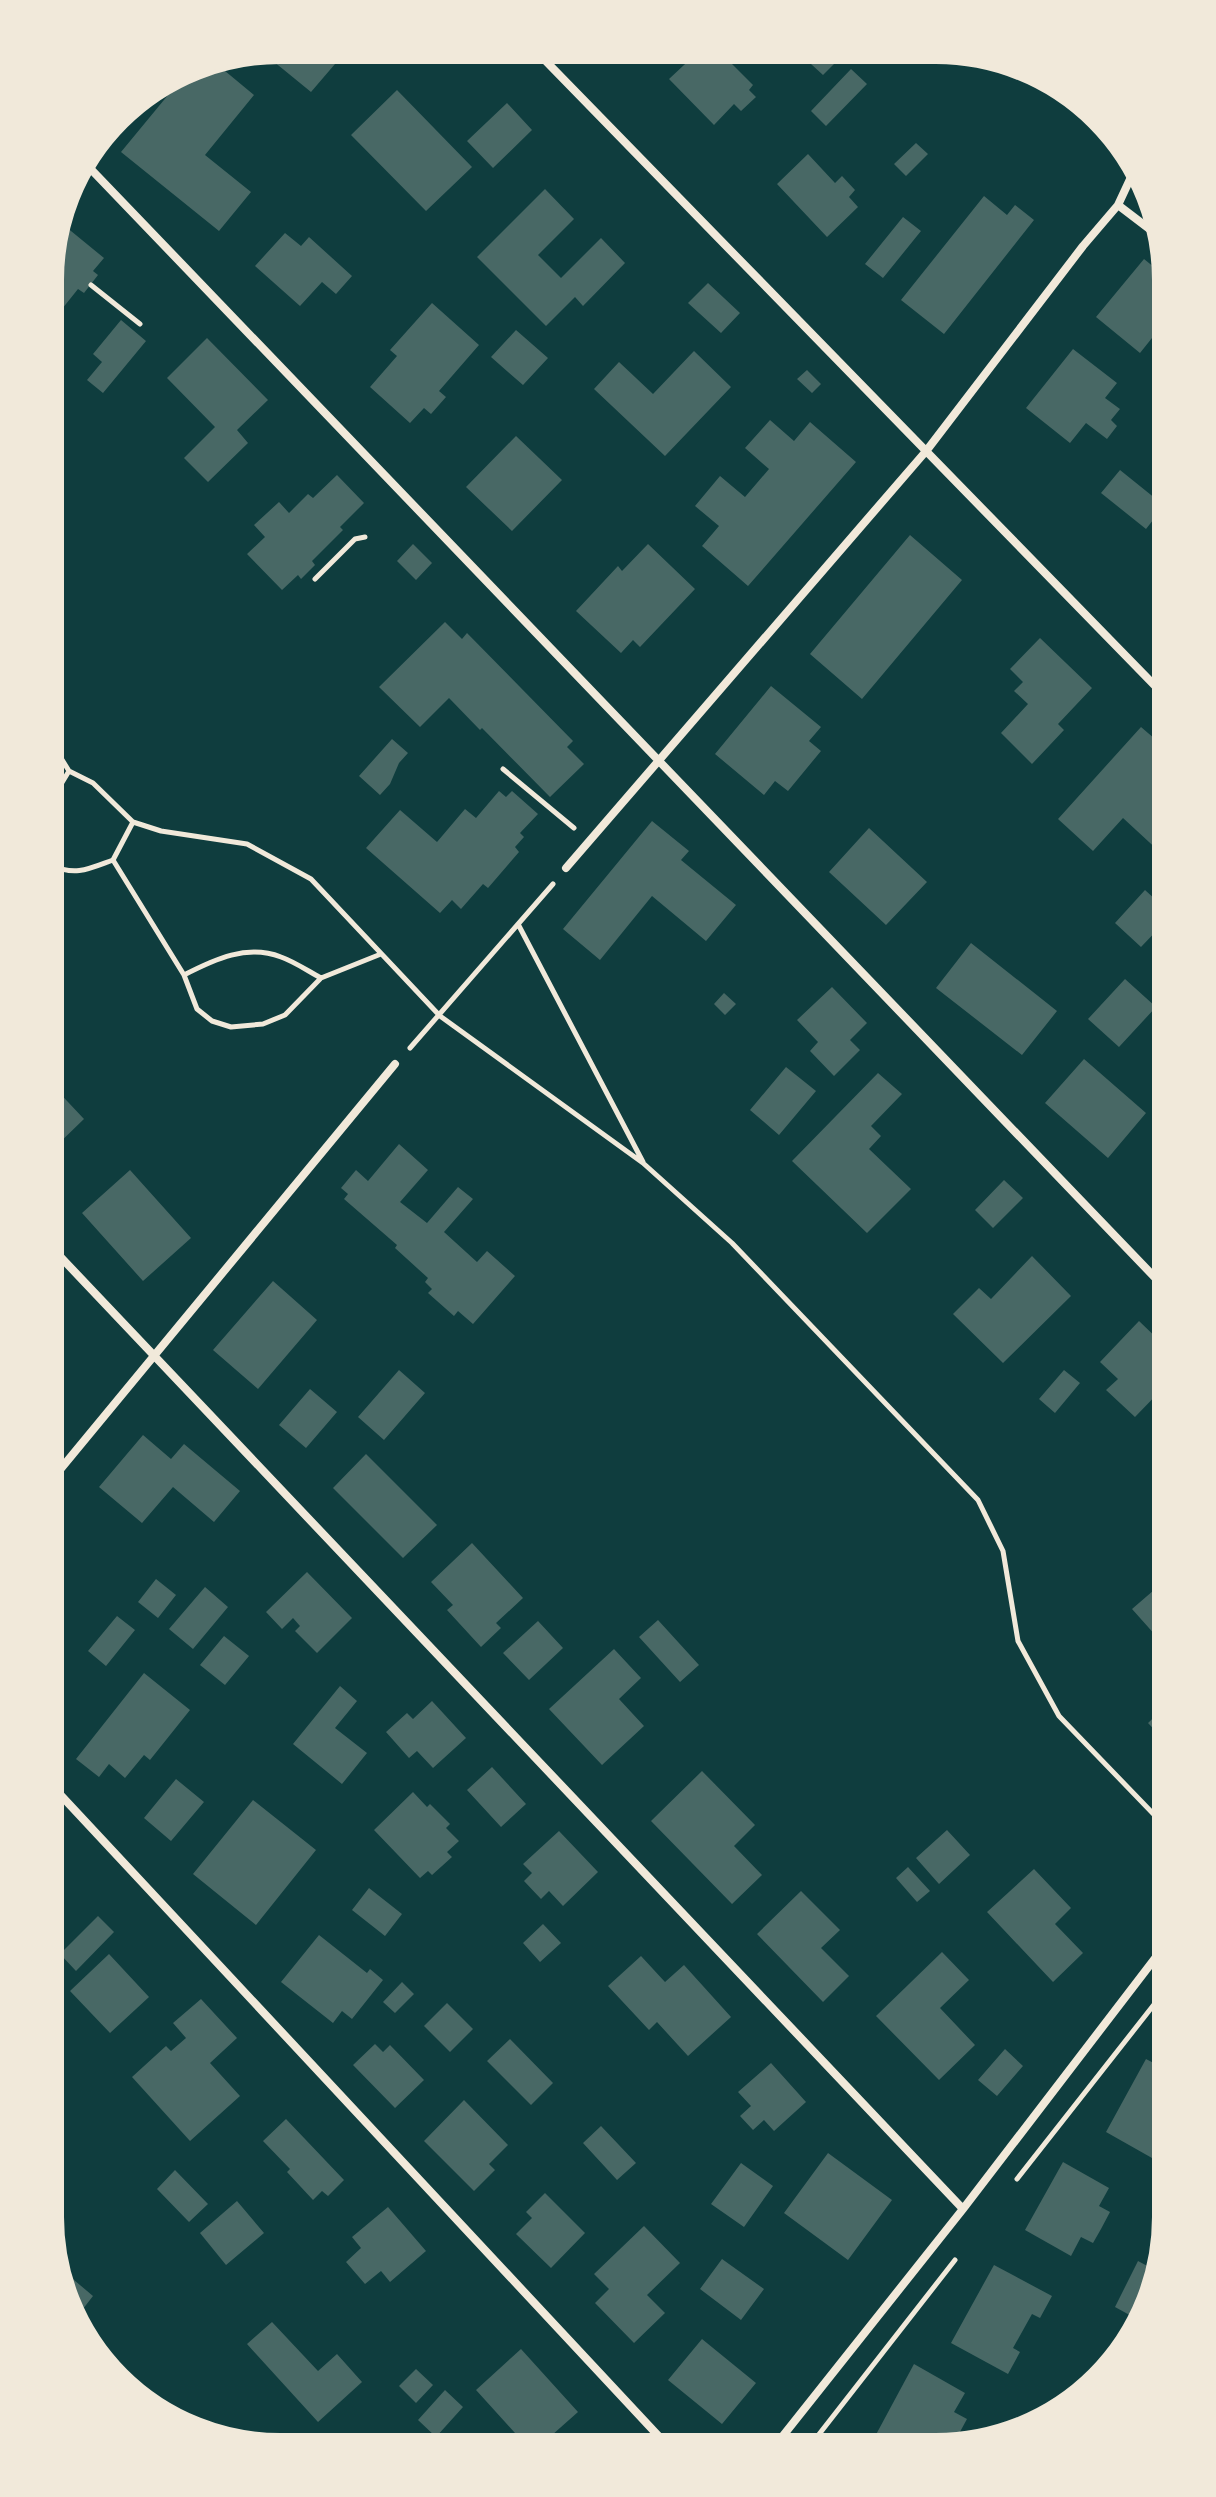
<svg xmlns="http://www.w3.org/2000/svg" width="1216" height="2497" viewBox="0 0 1216 2497" font-family="Figtree,sans-serif">
  <rect width="100%" height="100%" fill="#0f3d3e"/>
  <path fill="#486865" d="M280 48H330L341 57 311 92 262 52Z
    M699 51H719L753 85 749 90 756 97 741 111 734 104 714 125 669 79Z
    M824 51H836L841 57 823 75 811 64Z
    M213 61 254 95 205 155 251 192 219 231 121 152 192 66Z
    M851 69 867 84 826 126 811 111Z
    M397 90 472 167 426 211 351 135Z
    M507 103 532 130 493 168 467 141Z
    M916 143 928 154 906 176 894 164Z
    M808 154 835 183 842 176 855 190 849 197 858 207 827 237 777 184Z
    M545 189 574 219 538 255 561 278 601 238 625 263 583 306 575 297 546 326 477 257Z
    M984 196 1007 215 1015 205 1034 220 944 334 901 300Z
    M903 217 921 231 883 278 865 264Z
    M60 222 104 258 93 271 98 275 84 293 78 289 50 324V251Z
    M285 233 301 246 309 237 352 276 336 294 322 282 300 306 255 266Z
    M1144 259 1160 272V328L1140 353 1096 317Z
    M708 283 740 313 721 333 688 303Z
    M432 303 479 345 439 391 446 397 431 414 424 408 410 423 370 387 397 356 390 350Z
    M121 320 146 341 103 393 87 380 102 362 93 354Z
    M516 330 548 358 523 385 491 357Z
    M207 338 268 400 237 430 248 443 208 482 184 458 215 427 167 378Z
    M1073 349 1117 383 1105 398 1120 409 1111 420 1117 426 1107 439 1086 423 1070 443 1026 408Z
    M694 351 731 387 665 456 594 389 619 362 653 394Z
    M807 370 821 384 812 393 797 379Z
    M770 420 794 441 810 422 856 462 748 586 702 546 719 526 695 506 720 476 745 497 769 469 745 448Z
    M516 436 562 480 512 531 466 487Z
    M1120 470 1161 503V510L1146 529 1101 493Z
    M337 475 364 503 340 527 343 530 312 561 315 565 301 579 298 575 282 590 247 554 265 537 254 525 279 502 289 513 308 494 313 498Z
    M910 535 962 580 862 699 810 654Z
    M413 544 432 563 416 580 397 561Z
    M648 544 695 589 640 647 633 640 621 653 576 611 618 566 622 571Z
    M445 622 462 639 467 633 573 741 567 747 584 764 550 797 482 728 480 730 449 698 420 727 379 687Z
    M1040 638 1092 688 1058 724 1064 730 1032 764 1001 733 1028 704 1014 691 1023 682 1010 669Z
    M771 686 821 727 809 741 821 751 788 791 775 781 764 795 715 754Z
    M1141 727 1162 745V854L1123 818 1093 851 1058 819Z
    M392 739 408 753 399 763 390 784 380 795 359 776Z
    M499 791 506 797 512 791 538 814 520 833 524 837 515 847 519 852 488 888 483 884 461 909 452 900 440 913 366 848 400 810 437 842 465 809 476 818Z
    M652 821 689 851 681 860 736 905 706 941 652 896 600 960 563 929Z
    M869 828 927 882 886 925 829 872Z
    M1145 890 1157 901 1162 895 1163 924 1141 947 1115 923Z
    M971 943 1057 1011 1022 1055 936 988Z
    M1125 979 1156 1007 1119 1047 1088 1019Z
    M832 987 867 1023 850 1040 860 1050 834 1076 810 1051 818 1042 797 1020Z
    M724 993 736 1004 725 1015 714 1004Z
    M1084 1059 1146 1113 1108 1158 1045 1103Z
    M786 1067 816 1091 779 1135 750 1110Z
    M878 1073 902 1094 871 1126 881 1136 869 1149 911 1189 867 1233 792 1161Z
    M52 1085 84 1119 53 1149Z
    M399 1144 428 1170 400 1202 427 1223 458 1187 473 1199 444 1232 477 1262 487 1251 515 1276 473 1324 458 1311 454 1316 428 1293 432 1289 425 1282 428 1278 395 1248 397 1245 344 1199 348 1194 341 1188 356 1170 368 1181Z
    M130 1170 191 1238 143 1281 82 1213Z
    M1004 1180 1023 1198 993 1228 975 1210Z
    M1032 1256 1071 1296 1003 1363 953 1314 979 1288 991 1299Z
    M273 1281 317 1320 258 1389 213 1350Z
    M1139 1321 1164 1345V1387L1135 1417 1106 1390 1118 1379 1100 1362Z
    M399 1370 425 1393 384 1440 358 1417Z
    M1064 1370 1080 1383 1055 1413 1039 1399Z
    M310 1389 337 1412 306 1448 279 1425Z
    M143 1435 171 1459 184 1444 240 1491 214 1522 173 1487 142 1523 99 1487Z
    M366 1454 437 1525 403 1558 333 1488Z
    M472 1543 523 1598 496 1623 501 1628 481 1647 447 1610 453 1605 431 1582Z
    M307 1572 352 1618 317 1653 295 1631 300 1626 293 1618 282 1629 266 1612Z
    M156 1579 176 1595 158 1618 138 1602Z
    M1161 1584 1165 1589V1646L1132 1609Z
    M205 1587 228 1607 193 1649 169 1629Z
    M117 1616 135 1630 106 1666 88 1651Z
    M658 1620 699 1665 680 1682 639 1637Z
    M538 1621 563 1648 529 1680 503 1653Z
    M224 1636 249 1656 225 1685 200 1665Z
    M614 1649 641 1678 619 1699 644 1726 602 1765 549 1709Z
    M144 1673 190 1710 150 1760 144 1755 125 1778 109 1764 99 1777 76 1759Z
    M340 1686 357 1701 335 1728 367 1753 342 1784 293 1744Z
    M432 1701 466 1738 433 1768 417 1751 409 1758 386 1732 407 1713 413 1719Z
    M1166 1706V1742L1148 1723Z
    M492 1767 526 1804 501 1827 467 1790Z
    M702 1771 755 1825 734 1846 762 1875 732 1904 651 1821Z
    M176 1779 204 1802 171 1841 144 1818Z
    M413 1792 427 1807 430 1804 450 1824 446 1828 459 1841 447 1852 452 1857 432 1875 428 1871 420 1878 374 1830Z
    M253 1800 316 1850 256 1925 193 1874Z
    M947 1830 970 1855 939 1884 916 1858Z
    M559 1831 598 1872 563 1906 549 1891 541 1899 524 1881 532 1873 523 1864Z
    M908 1867 930 1891 917 1902 896 1878Z
    M1034 1869 1071 1908 1055 1924 1083 1953 1053 1982 987 1912Z
    M369 1888 402 1914 385 1936 352 1910Z
    M801 1891 840 1930 821 1948 849 1976 823 2002 757 1934Z
    M98 1916 114 1932 76 1971 60 1954Z
    M543 1924 561 1943 540 1962 523 1943Z
    M319 1935 367 1973 370 1969 383 1980 352 2019 342 2011 333 2023 281 1982Z
    M942 1952 969 1980 940 2008 975 2045 939 2080 876 2016Z
    M109 1954 149 1997 110 2033 70 1991Z
    M641 1956 665 1982 684 1965 731 2017 688 2056 657 2022 649 2030 608 1986Z
    M402 1982 414 1994 395 2013 383 2002Z
    M201 1999 237 2038 210 2063 240 2096 190 2141 132 2077 166 2046 171 2051 186 2038 173 2023Z
    M447 2003 473 2029 450 2052 424 2026Z
    M510 2039 553 2083 531 2105 487 2061Z
    M375 2044 383 2052 390 2045 424 2080 395 2108 353 2065Z
    M1005 2049 1023 2066 997 2096 978 2080Z
    M1146 2059 1167 2070V2144L1162 2141 1152 2158 1106 2132Z
    M771 2063 806 2102 774 2131 764 2120 753 2130 740 2116 751 2106 738 2092Z
    M464 2100 508 2145 489 2164 495 2170 474 2191 424 2141Z
    M286 2119 344 2180 328 2196 322 2191 313 2200 287 2172 290 2169 263 2141Z
    M601 2126 636 2163 617 2180 583 2143Z
    M828 2153 892 2200 848 2260 784 2213Z
    M1063 2162 1109 2188 1099 2206 1110 2212 1101 2229 1093 2243 1081 2237 1071 2256 1025 2230Z
    M741 2163 773 2186 744 2227 711 2204Z
    M175 2170 208 2204 189 2222 157 2189Z
    M545 2193 585 2233 551 2268 516 2234 532 2218 526 2212Z
    M237 2201 264 2233 226 2265 200 2233Z
    M388 2207 426 2251 390 2282 381 2271 365 2284 346 2262 361 2248 352 2237Z
    M644 2226 680 2263 647 2295 665 2313 634 2343 595 2303 609 2289 594 2274Z
    M722 2259 764 2289 741 2320 700 2289Z
    M1138 2261 1153 2269 1135 2318 1115 2307Z
    M994 2265 1052 2296 1040 2318 1032 2314 1013 2348 1020 2352 1008 2374 951 2343Z
    M61 2269 93 2296 79 2314 56 2277Z
    M272 2322 318 2371 337 2354 362 2382 318 2422 247 2344Z
    M702 2339 756 2383 722 2424 668 2380Z
    M521 2349 578 2412 543 2443H524L476 2390Z
    M914 2364 965 2393 954 2412 967 2419 955 2441 872 2442Z
    M416 2369 433 2385 416 2403 399 2386Z
    M445 2390 463 2407 436 2437 418 2420Z"/>
  <g fill="none" stroke-linecap="round" stroke-linejoin="round">
    <path stroke="#f1e9da" stroke-width="5" d="M91 285 140 324
      M315 579 355 539 365 537
      M51 742 69 771 93 783 133 822 161 831 247 844 311 879 440 1016 643 1163 732 1243 978 1500 1003 1551 1018 1641 1059 1716 1166 1827
      M503 769 574 828
      M52 799 69 771
      M113 860 133 822
      M52 865C75 877 91 868 113 860L184 975 197 1009 212 1021 231 1027 263 1024 285 1015 321 978
      M518 924 643 1162
      M184 975C215 959 247 944 281 957 295 962 308 971 321 978L381 954
      M410 1048 553 884
      M1017 2179 1167 1988
      M813 2442 955 2260"/>
    <path stroke="#f1e9da" stroke-width="8" d="M535 50 1162 693
      M84 162 1164 1287
      M1118 205 1160 237
      M566 868 927 450 1083 246 1118 205 1132 175
      M53 1249 963 2209
      M54 1477 395 1064
      M55 1789 665 2443
      M778 2442 963 2209 1166 1944"/>
  </g>
  <path d="M0 0H1216V2497H0ZM280 62H936A218 218 0 0 1 1154 280V2217A218 218 0 0 1 936 2435H280A218 218 0 0 1 62 2217V280A218 218 0 0 1 280 62Z" fill="#f1e9da" fill-rule="evenodd"/>
  <path fill="none" stroke="#f1e9da" stroke-width="4" d="M280 62H936A218 218 0 0 1 1154 280V2217A218 218 0 0 1 936 2435H280A218 218 0 0 1 62 2217V280A218 218 0 0 1 280 62Z"/>
</svg>
